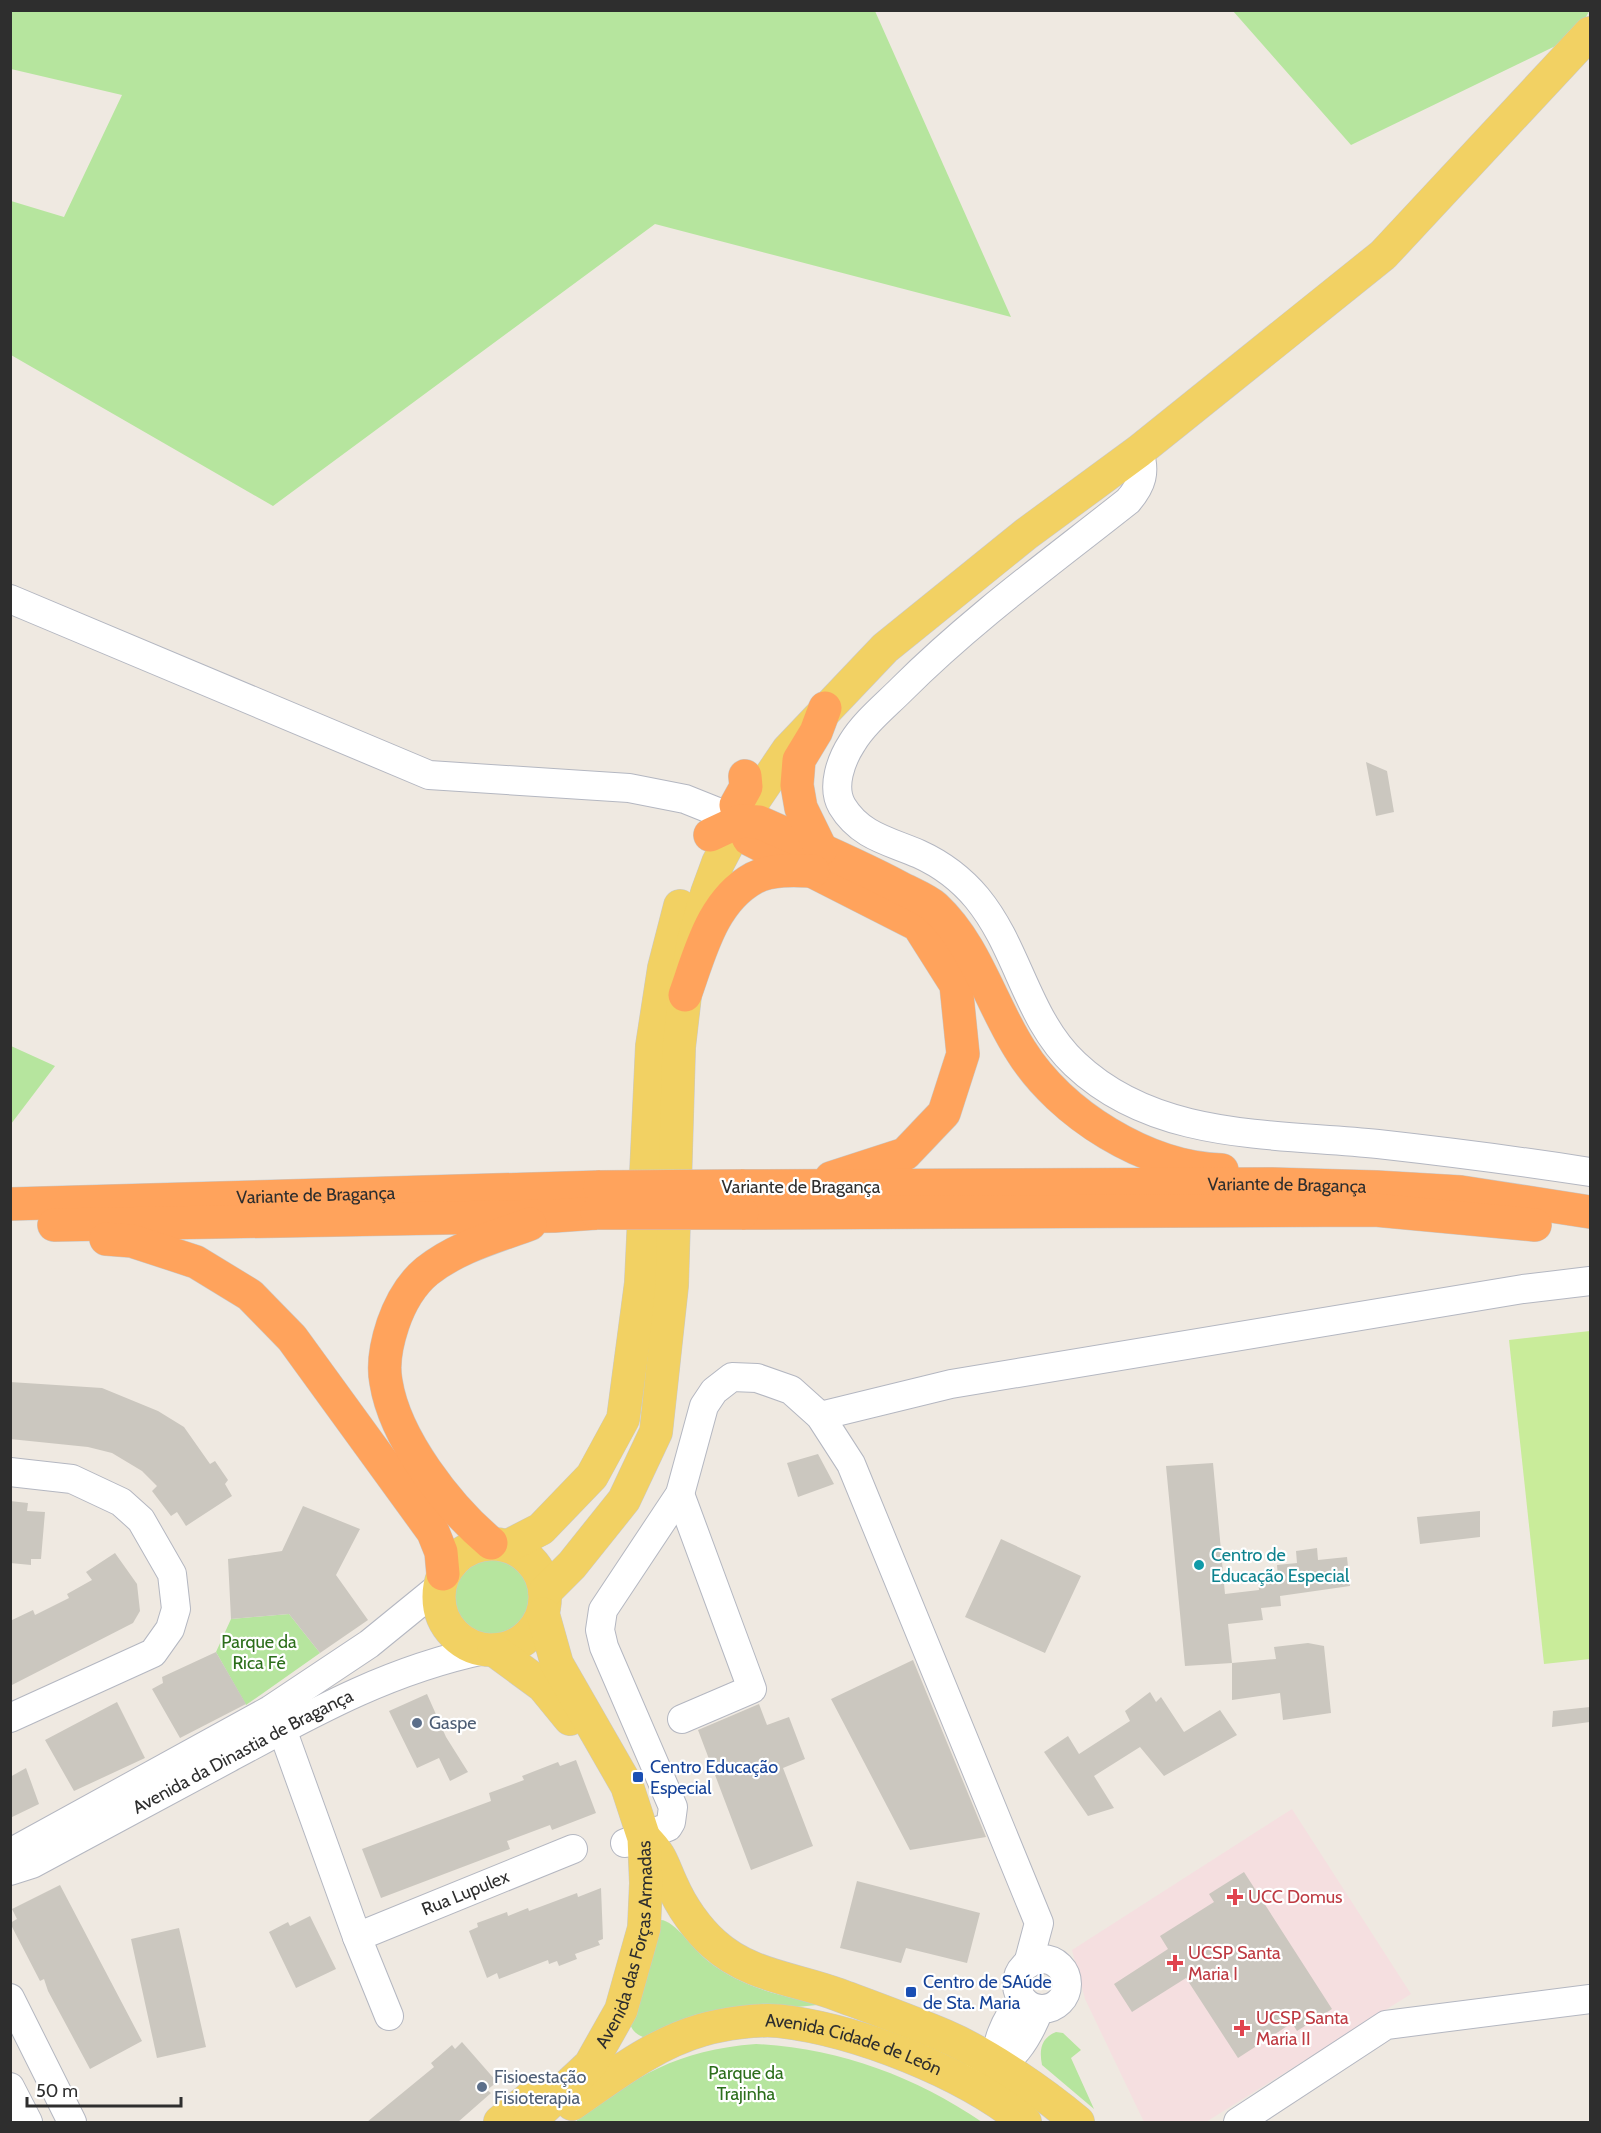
<svg xmlns="http://www.w3.org/2000/svg" width="1601" height="2133" viewBox="0 0 1601 2133" font-family="Cabin,sans-serif">
  <rect width="100%" height="100%" fill="#efe9e1"/>
  <path fill="#f5dfe0" d="M1292 1809 1411 1994 1206 2122H1144L1085 1999 1072 1950Z"/>
  <path fill="#b6e59e" d="M11 10 875 11 1011 317 655 224 273 506 11 355V201L64 217 122 95 11 69Z
    M1590 10 1574 37 1351 145 1233 11Z
    M11 1046 55 1066 11 1124Z
    M449 1597a41 41 0 1 1 82 0a41 41 0 1 1-82 0Z
    M289 1614 320 1653 246 1705 216 1652 231 1619Z
    M660 1920C674 1919 696 1952 708 1961 746 1991 792 1998 838 2008L817 2005 787 2008 645 2038C636 2034 632 2031 629 2021Z
    M1056 2032 1063 2033 1081 2050 1071 2058 1094 2109 1042 2065C1039 2050 1041 2038 1056 2032Z
    M756 2044C838 2048 914 2076 982 2122H575C636 2076 677 2050 756 2044Z"/>
  <path fill="#c9ec9a" d="M1590 1331V1659L1544 1664 1509 1340Z"/>
  <path fill="#cbc7bf" d="M1366 762 1387 771 1394 812 1376 816Z
    M10 1382 102 1388 158 1411 184 1427 210 1464 215 1461 228 1480 225 1484 232 1496 186 1526 177 1512 171 1516 152 1491 157 1486 142 1471 112 1453 88 1447 10 1439Z
    M818 1454 834 1484 798 1497 787 1463Z
    M1213 1463 1225 1594 1259 1590 1258 1579 1278 1577 1277 1565 1297 1563 1296 1551 1317 1548 1318 1560 1347 1557 1350 1586 1280 1596 1281 1606 1261 1608 1263 1620 1228 1624 1232 1663 1185 1666 1166 1466Z
    M10 1501 28 1503 27 1511 45 1512 41 1559H31V1565L10 1563Z
    M303 1506 360 1529 336 1575 368 1620 320 1653 289 1614 231 1619 228 1559 282 1551Z
    M1480 1511V1537L1420 1544 1417 1517Z
    M1001 1539 1081 1576 1045 1653 965 1617Z
    M115 1553 137 1584 140 1611 133 1623 10 1686V1621L33 1610 35 1615 69 1598 67 1594 92 1580 86 1572Z
    M1308 1643 1324 1646 1331 1713 1283 1720 1280 1693 1232 1700V1663L1276 1659 1274 1647Z
    M216 1652 246 1704 180 1738 152 1689 163 1683 162 1677Z
    M913 1660 986 1837 910 1850 831 1699Z
    M1150 1692 1156 1702 1161 1697 1184 1732 1220 1710 1237 1735 1164 1776 1140 1747 1094 1776 1114 1808 1088 1816 1044 1752 1068 1736 1079 1754 1130 1721 1125 1711Z
    M427 1694 446 1737 468 1772 450 1781 439 1758 417 1768 389 1711Z
    M117 1702 145 1758 74 1791 45 1740Z
    M759 1704 767 1725 789 1717 805 1759 783 1768 813 1846 751 1870 698 1730Z
    M1590 1707V1722L1552 1727 1553 1711Z
    M576 1760 596 1813 552 1830 550 1825 507 1841 510 1849 381 1898 362 1849 491 1801 489 1793 524 1780 522 1776 558 1762 560 1766Z
    M26 1768 39 1804 10 1818V1777Z
    M1244 1872 1332 2009 1297 2031 1292 2023 1238 2058 1186 1978 1132 2012 1114 1984 1168 1949 1160 1936 1214 1902 1209 1894Z
    M857 1881 980 1913 967 1963 906 1948 901 1963 840 1948Z
    M60 1885 142 2041 90 2069 48 1991 44 1979 40 1981 10 1923 17 1919 12 1909Z
    M601 1888 603 1939 598 1941 600 1945 575 1954 577 1959 559 1966 557 1961 549 1964 548 1960 499 1979 497 1973 487 1978 469 1931 478 1927 477 1923 507 1912 508 1916 528 1908 529 1911 577 1893 578 1897Z
    M310 1916 336 1969 296 1988 269 1932 288 1922 290 1926Z
    M179 1928 206 2047 157 2058 131 1939Z
    M462 2042 497 2082 487 2090 491 2093 458 2122H367L434 2067 431 2063 452 2045 455 2049Z"/>
  <g fill="none" stroke-linecap="round" stroke-linejoin="round">
    <defs>
      <g id="minor">
        <path d="M1139 451C1146 472 1142 485 1128 501 1051 562 971 620 902 689 885 706 864 723 852 743 841 760 831 787 842 806 860 836 889 841 919 854 941 864 962 880 977 898 1019 949 1026 1018 1075 1064 1156 1141 1274 1133 1378 1144 1449 1152 1520 1161 1590 1172"/>
        <path d="M10 599 429 775 629 788 685 799 740 821"/>
        <path d="M820 1416 951 1384 1523 1289 1590 1281"/>
        <path d="M10 1472 72 1479 121 1502 141 1520 172 1574 176 1609 170 1629 153 1653 10 1718"/>
        <path d="M680 1494 752 1689 682 1719"/>
        <path d="M282 1729 357 1937 389 2016"/>
        <path d="M625 1843 668 1827 671 1822 673 1807 604 1647 600 1630 603 1610 680 1494 704 1406 714 1391 732 1377 757 1378 791 1390 820 1416 851 1464 1039 1923 1028 1964"/>
        <path d="M10 1853 270 1710 369 1644 439 1587"/>
        <path id="s1" d="M10 1871 32 1864C98 1829 163 1793 229 1758 314 1712 389 1670 484 1650"/>
        <path id="s2" d="M357 1937 573 1849"/>
        <circle cx="1042" cy="1984" r="25"/>
        <path d="M10 1998 72 2122"/>
        <path d="M979 2070C1010 2073 1030 2033 1039 2010"/>
        <path d="M999 2072C990 2050 1007 2016 1022 2000"/>
        <path d="M10 2087 28 2122"/>
        <path d="M1238 2122 1386 2025 1590 1999"/>
      </g>
      <g id="major">
        <circle cx="492" cy="1597" r="53"/>
        <path d="M508 1546 541 1529 592 1476 623 1419 641 1283 652 1046 664 968 680 906"/>
        <path d="M545 1592 572 1565 624 1500 656 1432 672 1285 679 1047 685 995 693 943 707 893 718 863 740 821 788 750 885 648 1026 534 1139 451 1383 255 1590 33"/>
        <path d="M494 1650 543 1686 570 1719"/>
        <path d="M645 1839C663 1857 662 1864 672 1885 681 1906 697 1929 714 1944 749 1976 797 1979 839 1995 874 2008 910 2021 945 2036 989 2055 1042 2092 1078 2122"/>
        <path id="s3" d="M572 2104C613 2076 653 2044 702 2030 723 2024 756 2019 779 2021 857 2030 964 2072 1025 2122"/>
        <path d="M500 2122 540 2090"/>
        <path id="s4" d="M529 2122 590 2065 621 2010 644 1928 646 1883 644 1838 627 1786 557 1664 543 1614"/>
      </g>
      <g id="highway">
        <path d="M745 776 746 787 736 805 740 821 749 839 918 925 956 985 963 1054 944 1113 905 1154 831 1178"/>
        <path d="M710 835 740 821 759 822C806 843 854 863 899 887 910 893 926 899 935 907 976 945 991 1005 1021 1051 1060 1114 1147 1168 1222 1170"/>
        <path d="M821 849 801 808 797 785 799 760 816 732 825 708"/>
        <path d="M685 995C700 953 712 901 754 878 771 869 794 870 813 871"/>
        <path id="s5" d="M741 1186 1272 1184 1376 1187 1461 1192 1590 1212"/>
        <path id="s6" d="M10 1204 600 1187"/>
        <path d="M742 1213 1375 1210 1535 1225"/>
        <path d="M54 1225 554 1216 597 1213"/>
        <path d="M106 1239 132 1241 196 1262 250 1295 292 1338 433 1532 441 1552 443 1574"/>
        <path d="M491 1543C448 1507 395 1439 386 1382 382 1362 387 1342 393 1324 400 1304 410 1285 427 1271 457 1247 495 1237 530 1224"/>
      </g>
    </defs>
    <use href="#minor" stroke="#b4b7c1" stroke-width="30"/>
    <use href="#major" stroke="#c9c9c9" stroke-width="34"/>
    <use href="#highway" stroke="#c9c9c9" stroke-width="34"/>
    <use href="#minor" stroke="#fff" stroke-width="28"/>
    <use href="#major" stroke="#f2d163" stroke-width="33"/>
    <use href="#highway" stroke="#ffa35c" stroke-width="33"/>
    <defs>
      <path id="highway-bridge" d="M600 1187 741 1186
        M597 1213H742"/>
    </defs>
    <use href="#highway-bridge" stroke="#c9c9c9" stroke-width="34" stroke-linecap="butt"/>
    <use href="#highway-bridge" stroke="#ffa35c" stroke-width="33"/>
  </g>
  <circle fill="#0f9aa8" stroke="#fff" stroke-width="2" cx="1199" cy="1565" r="6"/>
  <g fill="#5c6f8a" stroke="#fff" stroke-width="2">
    <circle cx="417" cy="1723" r="6"/>
    <circle cx="482" cy="2087" r="6"/>
  </g>
  <g fill="#1a4fb4" stroke="#fff" stroke-width="2">
    <rect x="632" y="1771" width="12" height="12" rx="3"/>
    <rect x="905" y="1986" width="12" height="12" rx="3"/>
  </g>
  <g fill="#e0444e" stroke="#fff" stroke-width="2">
    <path d="M1232 1888h6v6h6v6h-6v6h-6v-6h-6v-6h6z"/>
    <path d="M1172 1954h6v6h6v6h-6v6h-6v-6h-6v-6h6z"/>
    <path d="M1239 2019h6v6h6v6h-6v6h-6v-6h-6v-6h6z"/>
  </g>
  <g text-anchor="middle" dominant-baseline="central" stroke-width="4.5" stroke-linejoin="round" paint-order="stroke">
    <g font-size="18" fill="#2e2e2e" stroke="#fff">
      <text stroke="none"><textPath href="#s5" startOffset="546">Variante de Bragança</textPath></text>
      <text x="801" y="1187">Variante de Bragança</text>
      <text stroke="none"><textPath href="#s6" startOffset="306">Variante de Bragança</textPath></text>
      <text stroke="none"><textPath href="#s1" startOffset="262">Avenida da Dinastia de Bragança</textPath></text>
      <text stroke="none"><textPath href="#s2" startOffset="117">Rua Lupulex</textPath></text>
      <text stroke="none"><textPath href="#s4" startOffset="212">Avenida das Forças Armadas</textPath></text>
      <text stroke="none"><textPath href="#s3" startOffset="306">Avenida Cidade de León</textPath></text>
    </g>
    <g font-size="18" fill="#0d838f" stroke="#fff" text-anchor="start">
      <text x="1211" y="1555">Centro de<tspan x="1211" dy="21">Educação Especial</tspan></text>
    </g>
    <g font-size="18" fill="#2c6e1b" stroke="#fff">
      <text x="259" y="1642">Parque da<tspan x="259" dy="21">Rica Fé</tspan></text>
      <text x="746" y="2073">Parque da<tspan x="746" dy="21">Trajinha</tspan></text>
    </g>
    <g font-size="18" fill="#4e5e75" stroke="#fff" text-anchor="start">
      <text x="429" y="1723">Gaspe</text>
      <text x="494" y="2077">Fisioestação<tspan x="494" dy="21">Fisioterapia</tspan></text>
    </g>
    <g font-size="18" fill="#164399" stroke="#fff" text-anchor="start">
      <text x="650" y="1767">Centro Educação<tspan x="650" dy="21">Especial</tspan></text>
      <text x="923" y="1982">Centro de SAúde<tspan x="923" dy="21">de Sta. Maria</tspan></text>
    </g>
    <g font-size="18" fill="#be3a42" stroke="#fff" text-anchor="start">
      <text x="1248" y="1897">UCC Domus</text>
      <text x="1188" y="1953">UCSP Santa<tspan x="1188" dy="21">Maria I</tspan></text>
      <text x="1256" y="2018">UCSP Santa<tspan x="1256" dy="21">Maria II</tspan></text>
    </g>
  </g>
  <rect width="1601" height="2133" fill="none" stroke="#2e2e2e" stroke-width="24"/>
  <path d="M27 2097v9h154v-9" fill="none" stroke="#2e2e2e" stroke-width="3"/>
  <text x="36" y="2097" font-size="18" fill="#2e2e2e" stroke="#ffffff" stroke-width="4.5" paint-order="stroke">50 m</text>
</svg>
